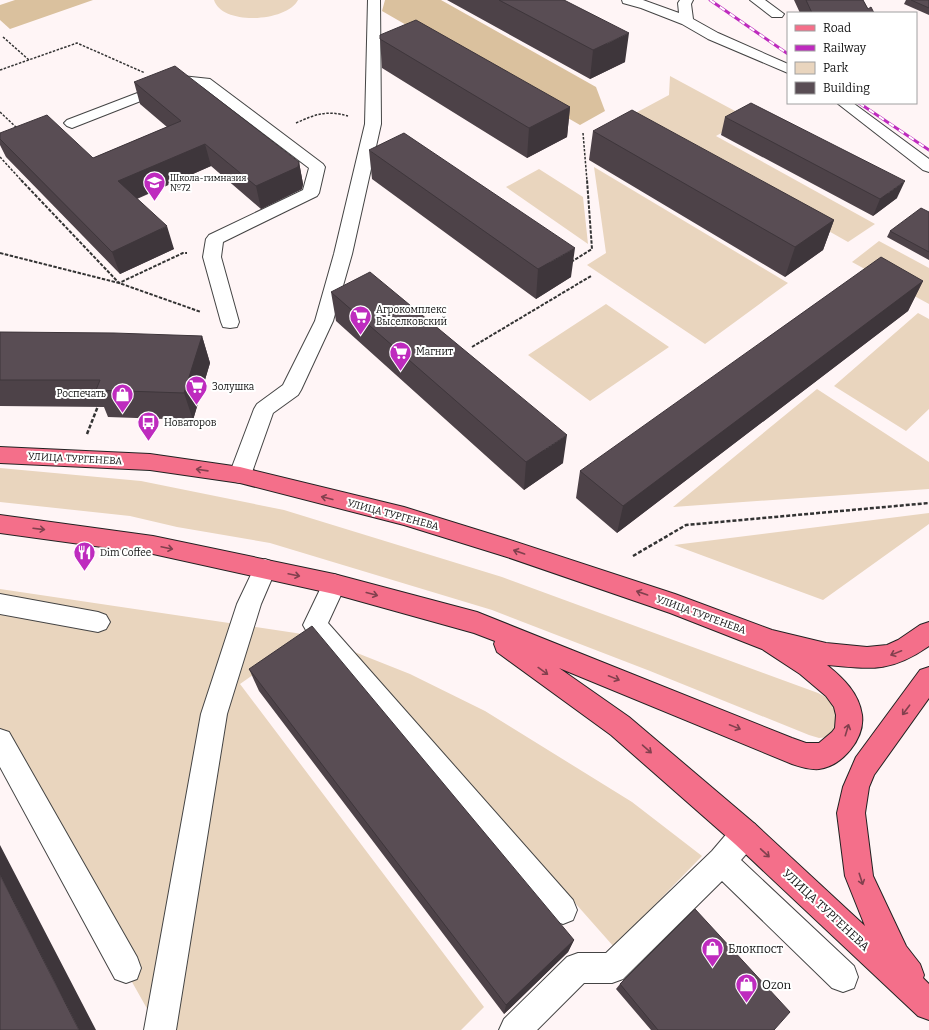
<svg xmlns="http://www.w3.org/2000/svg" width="929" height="1030" viewBox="0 0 929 1030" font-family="Bitter,serif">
  <rect width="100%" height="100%" fill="#fff5f6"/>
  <path fill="#e9d5be" d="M214 0H298C287 22 222 26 214 0Z
    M670 76 748 118 716 136 875 224 848 242 628 117 669 95Z
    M594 167 788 283 705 344 587 265 606 253Z
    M539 169 583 197 588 244 506 187Z
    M879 241 929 268V304L852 262Z
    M606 304 669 347 590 401 528 355Z
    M918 313 929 319V409L906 431 834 386Z
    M817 389 929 462V489L673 507Z
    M0 468 141 481 284 510 502 577 818 693C835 701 835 707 840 724L829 737 819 738 809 735 650 671 492 610 270 543 177 527 130 516 0 502Z
    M929 513V524L823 600 674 545Z
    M0 589 309 635 240 684 484 1007 461 1030H159L0 747Z
    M352 651 410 674 485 711 632 802 702 856 614 947Z"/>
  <path fill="#dac19e" d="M15 0H93L10 29 0 20V5Z
    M385 0H441L596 87 605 111 580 125 382 11Z"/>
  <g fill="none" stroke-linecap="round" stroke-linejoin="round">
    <defs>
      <path id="minor" d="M368 0H380L381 124 352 254 333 321 301 390 298 395 273 413 251 475 248 481 240 483 232 481 229 475 254 409 257 404 283 385 315 321 334 254 365 124Z
        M622 0H643L679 13 678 3 680 0H693L691 4 693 19 718 33 788 64V73L708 39 682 24 641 8 623 3Z
        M750 0H765L784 14 782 17H772Z
        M182 76 210 79 323 164 325 167 319 193 317 196 223 242 221 257 239 322 237 327 230 328 223 327 221 322 203 257 206 239 209 235 303 190 309 168 201 86 184 84 77 126 72 128 67 126 64 123 67 120Z
        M837 103H853L929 159V172L923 170Z
        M265 559 273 562 276 569 261 604 227 714 176 1030H144L201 714 237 604 257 562Z
        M334 574 342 577 346 584 328 623 573 900 577 910 573 920 563 924 553 920 307 632 303 625 326 577Z
        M0 594 98 612 106 615 110 622 106 629 98 632 0 614Z
        M0 729 9 732 137 957 141 968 137 979 126 983 115 979 0 767Z
        M745 820 755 824 759 834 755 844 741 860 854 966 858 977 854 988 843 992 832 988 722 881 623 979 612 983H584L537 1030H499L504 1019 567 957 578 953H606L712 851 735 824Z"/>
      <path id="major" d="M0 447 150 454 240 467 404 507 507 539 675 594 772 630 826 643 867 647 887 645 898 640 920 625 929 622V646C890 673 871 669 827 665 843 678 859 693 862 715 865 738 843 766 819 769 810 770 801 767 792 764L559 668 629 717 755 824 865 926 845 876 837 813 843 787 856 757 920 670 929 667V698L874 775 869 787 865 813 873 876 906 946 920 964 924 975 923 978 929 984V1020L918 1016 735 844 611 735 497 652 494 644 495 641 474 633 334 594 153 554 0 533V515L153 536 334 574 477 612 792 738 806 743H819L832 732 835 728 836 715 834 707 826 696 800 674 762 649 670 613 507 557 404 525 240 483 150 470 0 463Z"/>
    </defs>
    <use href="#minor" stroke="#444" stroke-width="2"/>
    <use href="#major" stroke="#222" stroke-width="2"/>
    <path stroke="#333" stroke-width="1.5" stroke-dasharray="2.5 1.5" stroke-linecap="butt" d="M3 37 29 60
      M0 70 77 43 145 73
      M0 112 18 129
      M296 123C316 114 326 110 348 116
      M583 133 587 181
      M0 157 22 181"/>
    <path stroke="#333" stroke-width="2" stroke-dasharray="3.5 1.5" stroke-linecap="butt" d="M21 180 119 283 183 253H187
      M0 253 119 283 201 312
      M571 262 592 249 587 180
      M472 347 591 276"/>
    <path stroke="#333" stroke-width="2.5" stroke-dasharray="4 2" stroke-linecap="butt" d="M87 434 98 406
      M633 556 686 525 929 503"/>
    <use href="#minor" fill="#fff" fill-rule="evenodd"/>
    <use href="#major" fill="#f46f8a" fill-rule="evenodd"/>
    <defs>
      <path id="rail" d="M710 0 788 54
        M859 103 929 150"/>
    </defs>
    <use href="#rail" stroke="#be2bbe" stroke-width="3"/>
    <use href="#rail" stroke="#fff" stroke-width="2" stroke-dasharray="6" stroke-linecap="butt"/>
  </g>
  <path fill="#4d4248" d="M447 0H564L625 62 590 79Z
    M794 0H863L868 9 874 13H800Z
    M906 0H929V15L904 4Z
    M380 39 570 107 567 137 527 158 382 68Z
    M134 82 299 162 303 184 302 189 261 209 211 166 137 199 174 249 120 274 6 157 0 145V133L93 158 167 127 140 104Z
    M725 117 897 198 873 216 721 135Z
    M593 131 834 220 823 250 785 277 589 160Z
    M369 150 571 277 536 299 372 179Z
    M929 212V260L887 237 890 231Z
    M923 281 908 311 617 533 576 498 580 471Z
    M331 292 563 463 524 490 336 321Z
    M0 332 202 336 210 363 193 420 108 417 104 407 0 406Z
    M249 669 574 940 568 952 504 1014 259 691Z
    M620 984 774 1030H651L616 989Z"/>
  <path fill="#3e363b" d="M629 33 625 62 590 79 593 50Z
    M570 107 567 137 527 158 529 128Z
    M205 144 211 166 126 203 118 181Z
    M299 162 303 184 302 189 261 209 256 186Z
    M905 181 897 198 873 216 880 199Z
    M834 220 823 250 785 277 795 247Z
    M167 226 174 249 120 274 112 252Z
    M575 248 571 277 536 299 538 269Z
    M923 281 908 311 617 533 623 506Z
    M202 336 210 363 193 420 184 393Z
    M567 435 563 463 524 490 526 462Z
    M0 845 96 1030H79L0 875Z
    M574 940 568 952 504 1014 506 1005Z"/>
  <path fill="#594d54" stroke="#3e363b" d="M499 0H564L629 33 593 50Z
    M806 0H863L868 9 871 7 874 13H812Z
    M911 0H929V8Z
    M416 20 570 107 529 128 380 39V35Z
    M175 66 299 162 298 167 256 186 205 144 118 181 167 226 112 252 0 139V133L47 115 93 158 181 121 134 82Z
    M751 103 905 181 880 199 725 117Z
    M632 110 834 220 795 247 593 131Z
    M404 133 575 248 538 269 369 150Z
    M921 208 929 212V252L890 231Z
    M881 257 923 281 623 506 580 471Z
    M370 272 567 435 526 462 331 292Z
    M0 332 114 333 202 336 184 393 96 390 100 380H0Z
    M312 626 574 940 506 1005 249 669Z
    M0 875 79 1030H0Z
    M695 909 790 1012 774 1030H658L620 984Z"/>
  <defs><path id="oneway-shaft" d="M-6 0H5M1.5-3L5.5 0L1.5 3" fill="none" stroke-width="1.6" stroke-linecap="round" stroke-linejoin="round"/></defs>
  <g stroke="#82404e">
    <use href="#oneway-shaft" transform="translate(202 470) rotate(-172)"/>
    <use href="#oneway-shaft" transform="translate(327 498) rotate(-166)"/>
    <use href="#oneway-shaft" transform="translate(39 529) rotate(7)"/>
    <use href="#oneway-shaft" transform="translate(167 548) rotate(12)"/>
    <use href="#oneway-shaft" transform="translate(519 552) rotate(-161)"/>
    <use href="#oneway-shaft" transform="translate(294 575) rotate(12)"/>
    <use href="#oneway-shaft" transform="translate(642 593) rotate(-161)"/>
    <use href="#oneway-shaft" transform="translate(372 594) rotate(15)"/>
    <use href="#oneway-shaft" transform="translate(896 653) rotate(158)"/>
    <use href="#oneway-shaft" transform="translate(543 671) rotate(36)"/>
    <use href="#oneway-shaft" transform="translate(614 678) rotate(22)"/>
    <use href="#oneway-shaft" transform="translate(906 710) rotate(127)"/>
    <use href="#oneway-shaft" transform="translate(735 727) rotate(22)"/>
    <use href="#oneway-shaft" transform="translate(847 730) rotate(-73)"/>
    <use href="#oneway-shaft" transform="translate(647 749) rotate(41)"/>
    <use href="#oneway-shaft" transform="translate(765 853) rotate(43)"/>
    <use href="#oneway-shaft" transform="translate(861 879) rotate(72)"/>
  </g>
  <defs>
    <symbol id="school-pin" viewBox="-11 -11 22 30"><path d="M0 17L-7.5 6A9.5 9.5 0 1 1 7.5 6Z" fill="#be2bbe" stroke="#fff"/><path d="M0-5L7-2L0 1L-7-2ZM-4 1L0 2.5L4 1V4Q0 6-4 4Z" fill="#fff"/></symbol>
    <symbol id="supermarket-pin" viewBox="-11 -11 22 30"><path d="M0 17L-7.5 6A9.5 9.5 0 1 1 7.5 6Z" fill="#be2bbe" stroke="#fff"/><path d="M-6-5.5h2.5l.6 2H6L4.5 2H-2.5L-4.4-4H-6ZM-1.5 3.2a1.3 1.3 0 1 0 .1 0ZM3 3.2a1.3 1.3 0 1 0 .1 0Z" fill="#fff"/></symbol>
    <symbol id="shop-pin" viewBox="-11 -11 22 30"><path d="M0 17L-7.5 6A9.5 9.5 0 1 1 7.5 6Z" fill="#be2bbe" stroke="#fff"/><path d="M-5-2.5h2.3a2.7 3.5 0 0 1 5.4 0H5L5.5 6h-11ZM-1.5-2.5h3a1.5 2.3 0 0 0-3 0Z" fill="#fff"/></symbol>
    <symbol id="bus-pin" viewBox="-11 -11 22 30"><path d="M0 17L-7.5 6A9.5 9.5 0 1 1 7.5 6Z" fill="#be2bbe" stroke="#fff"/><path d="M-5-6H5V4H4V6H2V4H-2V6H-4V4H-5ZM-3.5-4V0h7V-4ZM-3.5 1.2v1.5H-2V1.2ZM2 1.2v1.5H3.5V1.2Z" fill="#fff"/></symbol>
    <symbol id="restaurant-pin" viewBox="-11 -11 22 30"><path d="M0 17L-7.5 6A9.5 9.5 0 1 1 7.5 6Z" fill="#be2bbe" stroke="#fff"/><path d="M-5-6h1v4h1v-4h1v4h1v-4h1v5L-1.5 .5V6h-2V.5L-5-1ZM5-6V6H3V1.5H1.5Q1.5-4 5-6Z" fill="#fff"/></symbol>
  </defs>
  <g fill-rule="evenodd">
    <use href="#school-pin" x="142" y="170" width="25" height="34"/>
    <use href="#supermarket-pin" x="348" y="304" width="25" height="34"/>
    <use href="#supermarket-pin" x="388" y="340" width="25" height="34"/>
    <use href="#supermarket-pin" x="184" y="374" width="25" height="34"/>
    <use href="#shop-pin" x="110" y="382" width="25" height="34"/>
    <use href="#bus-pin" x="136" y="410" width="25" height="34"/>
    <use href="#restaurant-pin" x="72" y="540" width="25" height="34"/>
    <use href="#shop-pin" x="700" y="936" width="25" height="34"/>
    <use href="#shop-pin" x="734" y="972" width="25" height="34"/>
  </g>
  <g text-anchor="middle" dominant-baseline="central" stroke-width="4" stroke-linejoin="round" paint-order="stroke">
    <g font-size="9" fill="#111" stroke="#fff" text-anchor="start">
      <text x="170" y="178">Школа-гимназия<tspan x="170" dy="10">№72</tspan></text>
    </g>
    <g font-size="10" fill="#111" stroke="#fff" text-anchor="start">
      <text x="376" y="310">Агрокомплекс<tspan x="376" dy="12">Выселковский</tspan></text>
      <text x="416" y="352">Магнит</text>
      <text x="212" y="387">Золушка</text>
      <text x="106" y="394" text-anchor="end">Роспечать</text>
      <text x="164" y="423">Новаторов</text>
      <text x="100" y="553">Dim Coffee</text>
    </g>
    <g font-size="10" fill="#111" stroke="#fff">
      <text transform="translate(75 459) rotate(3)">УЛИЦА ТУРГЕНЕВА</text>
      <text transform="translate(393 515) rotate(15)">УЛИЦА ТУРГЕНЕВА</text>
      <text transform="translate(701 615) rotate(20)">УЛИЦА ТУРГЕНЕВА</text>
    </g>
    <g font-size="12" fill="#111" stroke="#fff">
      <text transform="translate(826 910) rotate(43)">УЛИЦА ТУРГЕНЕВА</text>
    </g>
    <g font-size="12" fill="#111" stroke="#fff" text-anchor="start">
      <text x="728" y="949">Блокпост</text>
      <text x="762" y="985">Ozon</text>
    </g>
  </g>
  <rect x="787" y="12" width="130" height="92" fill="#ffffff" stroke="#a0a0a0"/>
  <rect x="795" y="25" width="20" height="6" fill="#f46f8a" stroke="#a0a0a0"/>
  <text x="823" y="32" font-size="12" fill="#111111">Road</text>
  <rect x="795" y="45" width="20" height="6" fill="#be2bbe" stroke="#a0a0a0"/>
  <text x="823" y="52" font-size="12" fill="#111111">Railway</text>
  <rect x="795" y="62" width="20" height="12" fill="#e9d5be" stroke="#a0a0a0"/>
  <text x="823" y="72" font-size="12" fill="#111111">Park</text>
  <rect x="795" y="82" width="20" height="12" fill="#594d54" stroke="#a0a0a0"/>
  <text x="823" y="92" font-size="12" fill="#111111">Building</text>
</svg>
